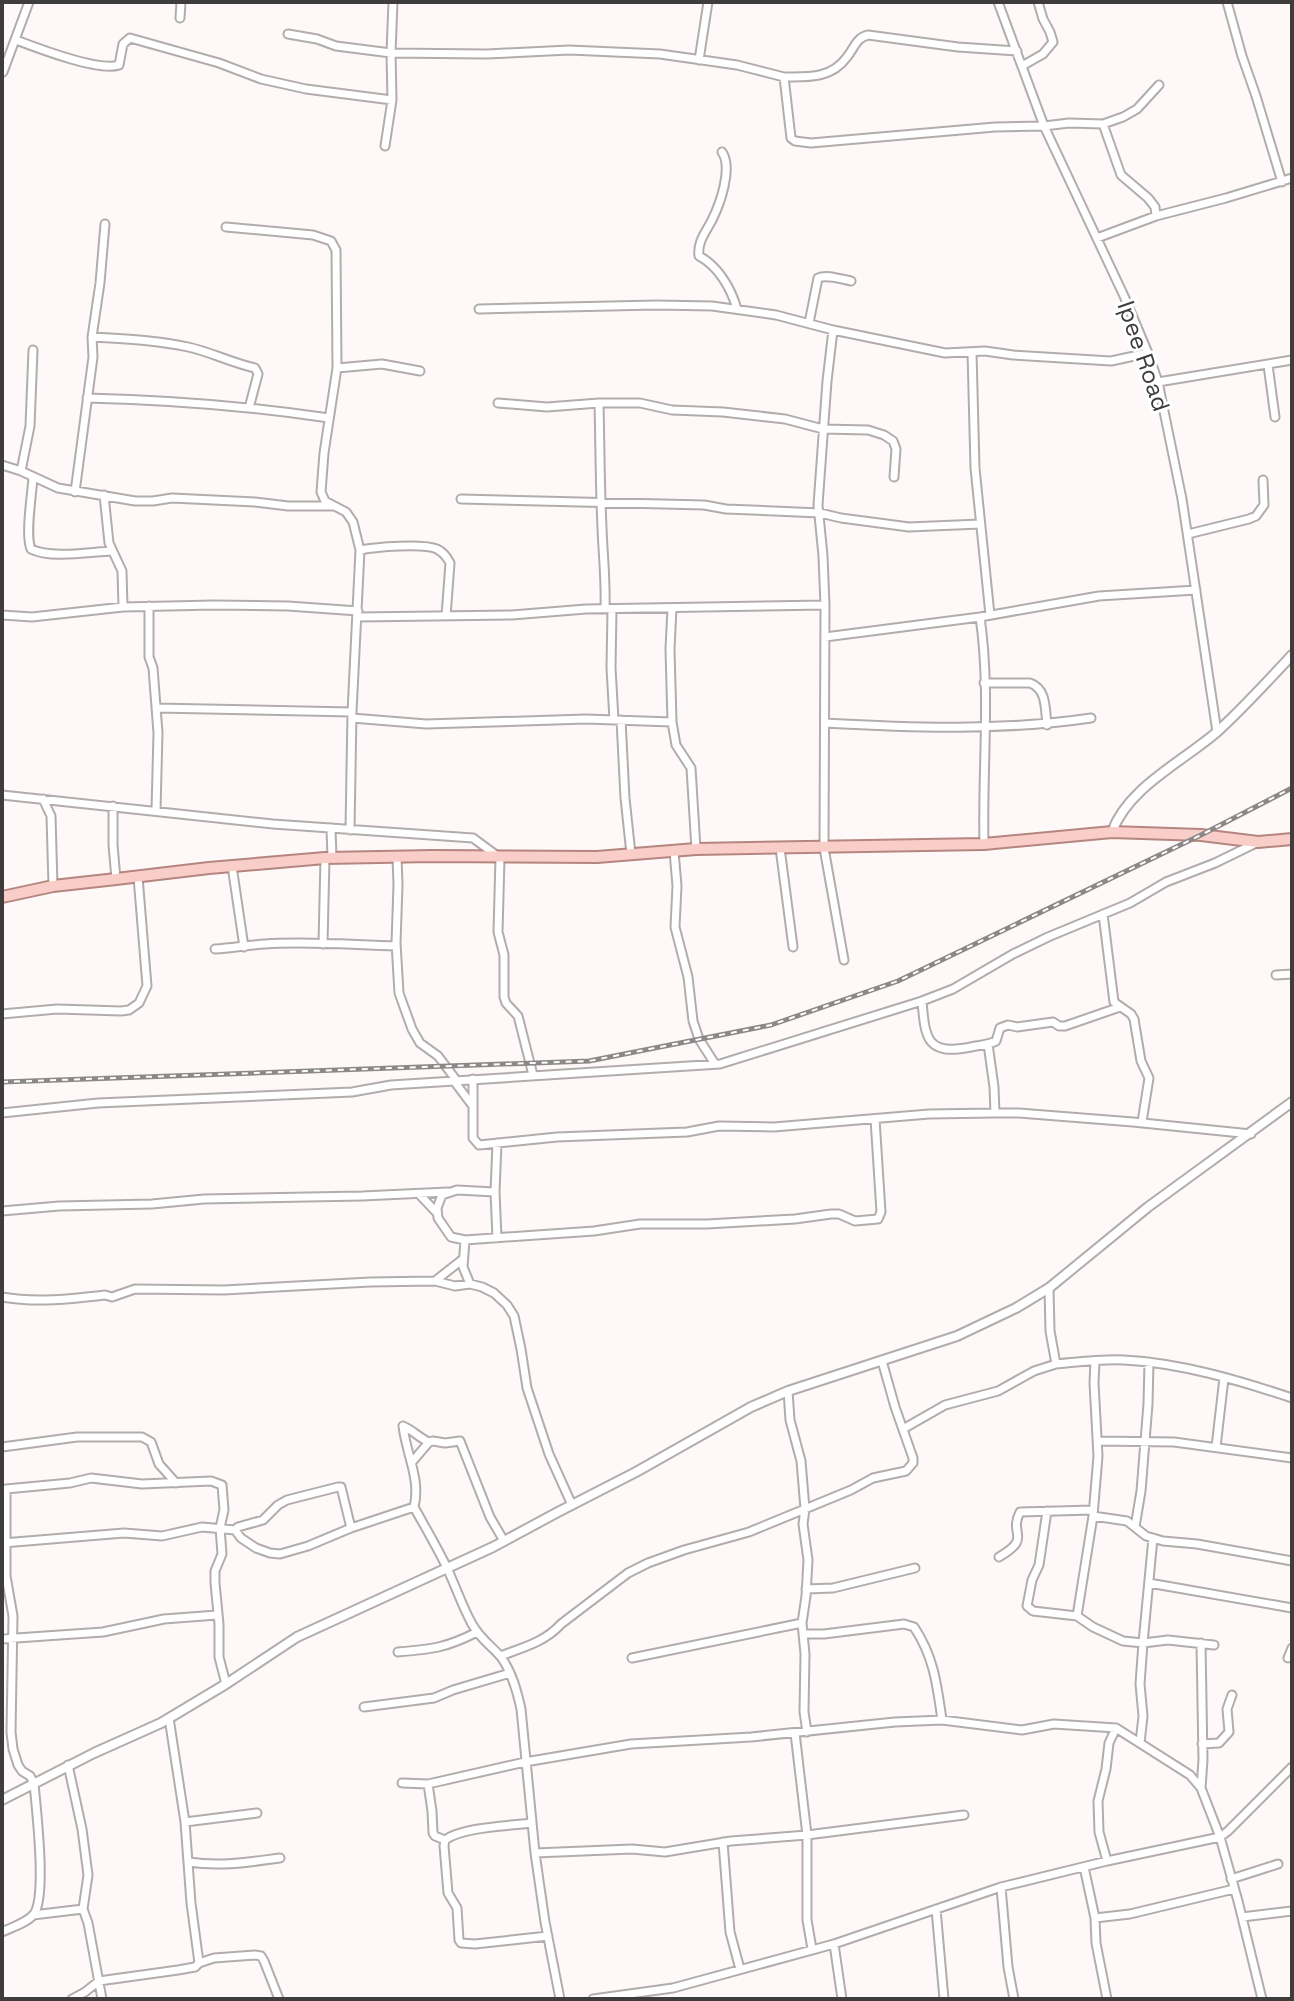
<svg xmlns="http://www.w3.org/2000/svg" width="1294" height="2001" viewBox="0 0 1294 2001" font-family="'Space Grotesk',sans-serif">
  <rect width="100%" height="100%" fill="#fef9f8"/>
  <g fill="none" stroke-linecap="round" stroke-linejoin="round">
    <defs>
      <path id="minor" d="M998 2 1044 126 1124 296 1148 353 1158 382 1182 499 1217 732
        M1227 2 1242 56 1256 96 1282 182
        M180 18 181 2
        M288 34 317 39 336 46 391 53 487 54 569 50 660 54 737 65 784 77 791 138 795 141 811 143 995 127 1044 126 1069 123 1103 124 1123 117 1137 109 1159 85
        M16 40C37 48 99 72 119 65L123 44 130 38 219 63 261 79 306 89 392 100
        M699 60 708 2
        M1022 66 1043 54 1053 42 1050 32 1043 19 1038 2
        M3 72 29 2
        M784 77C808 77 831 79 847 57 855 47 856 38 868 35L958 47 1017 51
        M1103 124 1121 175 1148 198 1155 207 1156 216
        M385 146 392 100 391 53 393 2
        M722 152C733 168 720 204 712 220 706 232 697 242 699 256 718 266 731 288 737 309
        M226 227 313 235 331 241 336 250 337 368 324 453 321 492 325 501 346 512 353 522 360 550 352 712 350 830
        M1097 238 1156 216 1226 198 1292 178
        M479 309 656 305 712 306 776 315 833 330 945 353 985 351 1013 355 1111 361 1148 353
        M809 323 818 278C827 274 840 279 851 281
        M833 330 827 381 818 505 823 556 825 605 824 848 844 960
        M92 337C124 339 156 340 188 347 211 352 232 363 255 368L258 374 249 408
        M972 352 975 468 990 615
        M1268 365 1275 417
        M337 368 382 364 420 371
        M1158 382 1292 360
        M87 398C168 400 249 406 329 418
        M498 403 547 407 599 403H640L672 410 723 412 785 419 823 429 868 430 884 435 893 441 896 449 894 477
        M599 403C600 444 600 486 602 528 603 555 606 581 605 609
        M2 465 21 471 58 488 135 501H153L172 498 255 502 288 506H333
        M21 471 30 426 33 350
        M33 477C32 495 25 535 31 549 51 559 89 552 112 551
        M75 492 93 357 92 337 100 283 105 224
        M104 495 109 543 122 571 123 607
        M461 499 704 505 726 509 820 513 841 518 909 527 980 524
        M1188 534 1249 519 1256 516 1264 505 1263 480
        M360 550C376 547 423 543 437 549 443 552 447 557 450 563L446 616
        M149 606V657L153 668 158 733 156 810
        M672 608 670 649 672 722 676 745 691 768 696 849
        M612 609 611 668 614 720
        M2 615 32 617 123 607 214 605 288 606 358 611
        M358 617 512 615 586 609 825 605
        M980 617C991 692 982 769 984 844
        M825 637 980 617 1099 596 1196 590
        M984 683H1030C1047 689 1045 709 1047 725
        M157 708 352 712
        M352 718 426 724 586 719 672 722
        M621 720 625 798 631 854
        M825 723C913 728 1003 731 1091 718
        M2 795 273 824 473 838 500 858 498 932 504 955V997L506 1003 518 1016 533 1075
        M43 799 51 816 53 886
        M113 806V845L116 879
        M331 828 332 858
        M780 848 793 947
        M674 851 677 886 675 927 688 977 693 1021 699 1039 715 1064
        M397 857 398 885 396 943 399 993 412 1029 420 1043 438 1056 457 1081
        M232 866 244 947
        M1103 914 1114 1002 1131 1014 1134 1019 1141 1061 1149 1078 1142 1122
        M323 944 325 858
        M215 949C232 948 248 945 265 944 308 941 353 945 396 946
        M1276 975 1292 974
        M922 1001C925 1039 927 1056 971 1047 980 1045 988 1045 996 1041L1000 1028 1008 1025 1017 1027 1053 1022 1059 1026H1065L1120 1007
        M2 1014 57 1009 121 1011 129 1010 139 1003 147 986 138 877
        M988 1044 994 1087 995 1113
        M473 1079V1138L479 1145 557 1137 687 1132 719 1126 774 1127 929 1114 995 1113H1019L1133 1122 1251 1134
        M454 1081 472 1105
        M2 1113 98 1103 352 1092 391 1085 720 1064 922 1001 953 989 1013 954 1048 937 1130 903 1166 882 1215 863 1256 843
        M495 1192 457 1190 442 1195 437 1208 438 1218 451 1237 465 1240 594 1231 640 1224H707L795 1219 831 1214H839L855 1221 878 1219 881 1212 875 1119
        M419 1194 437 1213
        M2 1211 59 1206 152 1204 204 1199 362 1196 448 1192
        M497 1238 495 1192 497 1143
        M465 1240 463 1267 470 1284
        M435 1281 463 1259
        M1049 1288 1050 1331 1056 1364C1078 1362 1101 1359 1124 1360 1181 1363 1238 1380 1292 1398
        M2 1297C36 1303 71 1299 105 1295L112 1297 135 1289 224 1290 370 1282 435 1281 455 1286 470 1284 482 1287 494 1293 507 1305 514 1316 521 1349 527 1388 549 1454 572 1505
        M1095 1361 1094 1383 1098 1456 1093 1516 1077 1616 1093 1627 1123 1641 1143 1643 1168 1640 1214 1645
        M788 1391 790 1420 801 1461 805 1509 803 1524 808 1560 806 1596 802 1623 805 1654 804 1712 807 1732
        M403 1426C413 1430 419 1438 429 1442
        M903 1429 945 1405 998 1391 1034 1371 1056 1364
        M1097 1441 1174 1442 1292 1458
        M2 1447 77 1437H142L151 1442 159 1464 176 1483
        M1216 1447 1224 1378
        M412 1462 429 1442 433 1441 445 1443 460 1441 490 1517 504 1541
        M414 1507C425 1527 437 1547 447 1568 456 1587 462 1606 472 1624 481 1640 491 1645 501 1657 512 1672 517 1691 521 1709L535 1853 545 1922 560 1999
        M1047 1511 1039 1565 1032 1580 1027 1606 1033 1611 1077 1616
        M1093 1516 1127 1521 1146 1536 1163 1541 1197 1544 1292 1561
        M1135 1527 1141 1491 1148 1404 1149 1362
        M235 1530 238 1527 263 1520 278 1505 287 1500 338 1487H341L351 1528
        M3 1543 124 1533 162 1536 202 1527 235 1530 241 1538 256 1548 270 1553 280 1554 308 1546 351 1528 414 1507C421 1479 406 1454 403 1426
        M999 1557C1033 1537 1008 1535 1020 1512L1093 1510
        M1149 1583 1292 1608
        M806 1589 833 1588 915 1568
        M804 1634H824L904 1624 914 1627C934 1657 937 1685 942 1720
        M2 1639 103 1632 164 1619 217 1615
        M1201 1643 1203 1760 1201 1788
        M398 1652C432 1649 446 1648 477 1632
        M500 1656C522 1648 545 1642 561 1624L628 1573 648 1563 684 1550 749 1532 851 1490 873 1478 906 1471 913 1463V1458L895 1407 882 1361
        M632 1658 802 1623
        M1288 1658 1292 1648
        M364 1707 434 1698 453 1690 510 1673
        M169 1718 185 1822 191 1903 199 1963
        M795 1733 807 1835V1920L812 1949
        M1140 1743 1143 1716 1140 1684 1143 1643 1153 1538
        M1202 1744 1219 1743 1229 1732 1227 1709 1232 1695
        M68 1765 82 1829 88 1875 83 1909 88 1923 102 1999
        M402 1783 428 1784 525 1762 631 1744 751 1737 895 1722 942 1720 1022 1730 1054 1724 1116 1728 1190 1775 1201 1788 1220 1837 1238 1901 1262 1999
        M428 1784 432 1811 433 1833 435 1836 445 1840
        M185 1822 257 1813
        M532 1823C509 1826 462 1827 445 1840L444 1846 448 1893 457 1908 459 1940 461 1943 475 1944 548 1936
        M723 1842 730 1932 740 1969
        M535 1853 632 1849 665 1852 731 1841 807 1835 964 1815
        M1107 1861 1099 1832 1098 1801 1106 1769 1109 1743 1116 1728
        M189 1862C220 1867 249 1862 280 1858
        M1084 1867 1095 1918 1096 1943 1107 1999
        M1231 1879 1278 1864
        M1001 1887 1008 1967 1014 1999
        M936 1909 944 1999
        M33 1915 83 1909
        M1242 1917 1292 1911
        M1095 1918 1130 1914 1234 1889
        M2 1932C12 1927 27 1923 34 1914 47 1895 36 1808 34 1783L30 1776 22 1771 18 1765 13 1749 11 1732 13 1616 6 1576V1489L70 1483 91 1478 142 1484 211 1481 222 1485 224 1510 220 1528 222 1554 215 1571V1583L219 1624V1657L226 1684
        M834 1944 842 1999
        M72 1999 85 1992 99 1981 178 1970 195 1967 199 1963 214 1958 255 1955 261 1956 264 1961 279 1999
        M593 1999 673 1988 834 1944 1001 1887 1107 1861 1220 1837 1228 1831 1292 1767"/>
      <path id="tertiary" d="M1112 832C1128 787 1184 761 1218 731 1244 707 1268 681 1292 655
        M2 1800 94 1753 161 1723 226 1684 297 1637 493 1547 558 1512 636 1472 751 1407 788 1391 957 1336 1016 1308 1049 1288 1148 1207 1292 1102"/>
      <path id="primary" d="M2 897 53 886 116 879 209 868 325 858 432 856 597 857 696 849 984 844 1112 832 1201 835 1258 842 1292 839"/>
    </defs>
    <use href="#minor" stroke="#b2adac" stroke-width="11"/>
    <use href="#tertiary" stroke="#b2adac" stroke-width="12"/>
    <use href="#primary" stroke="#b58680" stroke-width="14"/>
    <use href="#minor" stroke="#fff" stroke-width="7"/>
    <use href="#tertiary" stroke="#fff" stroke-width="8"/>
    <use href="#primary" stroke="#f9cec9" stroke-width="10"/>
    <defs>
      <path id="rail" d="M2 1082 589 1061 771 1025 898 981 1201 835 1292 788"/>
    </defs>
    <use href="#rail" stroke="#8b8887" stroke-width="5"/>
    <use href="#rail" stroke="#fff" stroke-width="2" stroke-dasharray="6" stroke-linecap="butt"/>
  </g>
  <g text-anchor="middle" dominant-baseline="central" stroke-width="6" stroke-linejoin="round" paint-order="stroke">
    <g font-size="24" fill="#3e3c3c" stroke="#fff">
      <text transform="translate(1144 356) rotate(71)">Ipee Road</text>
    </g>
  </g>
  <rect width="1294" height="2001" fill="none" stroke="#3e3c3c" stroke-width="8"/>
</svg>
